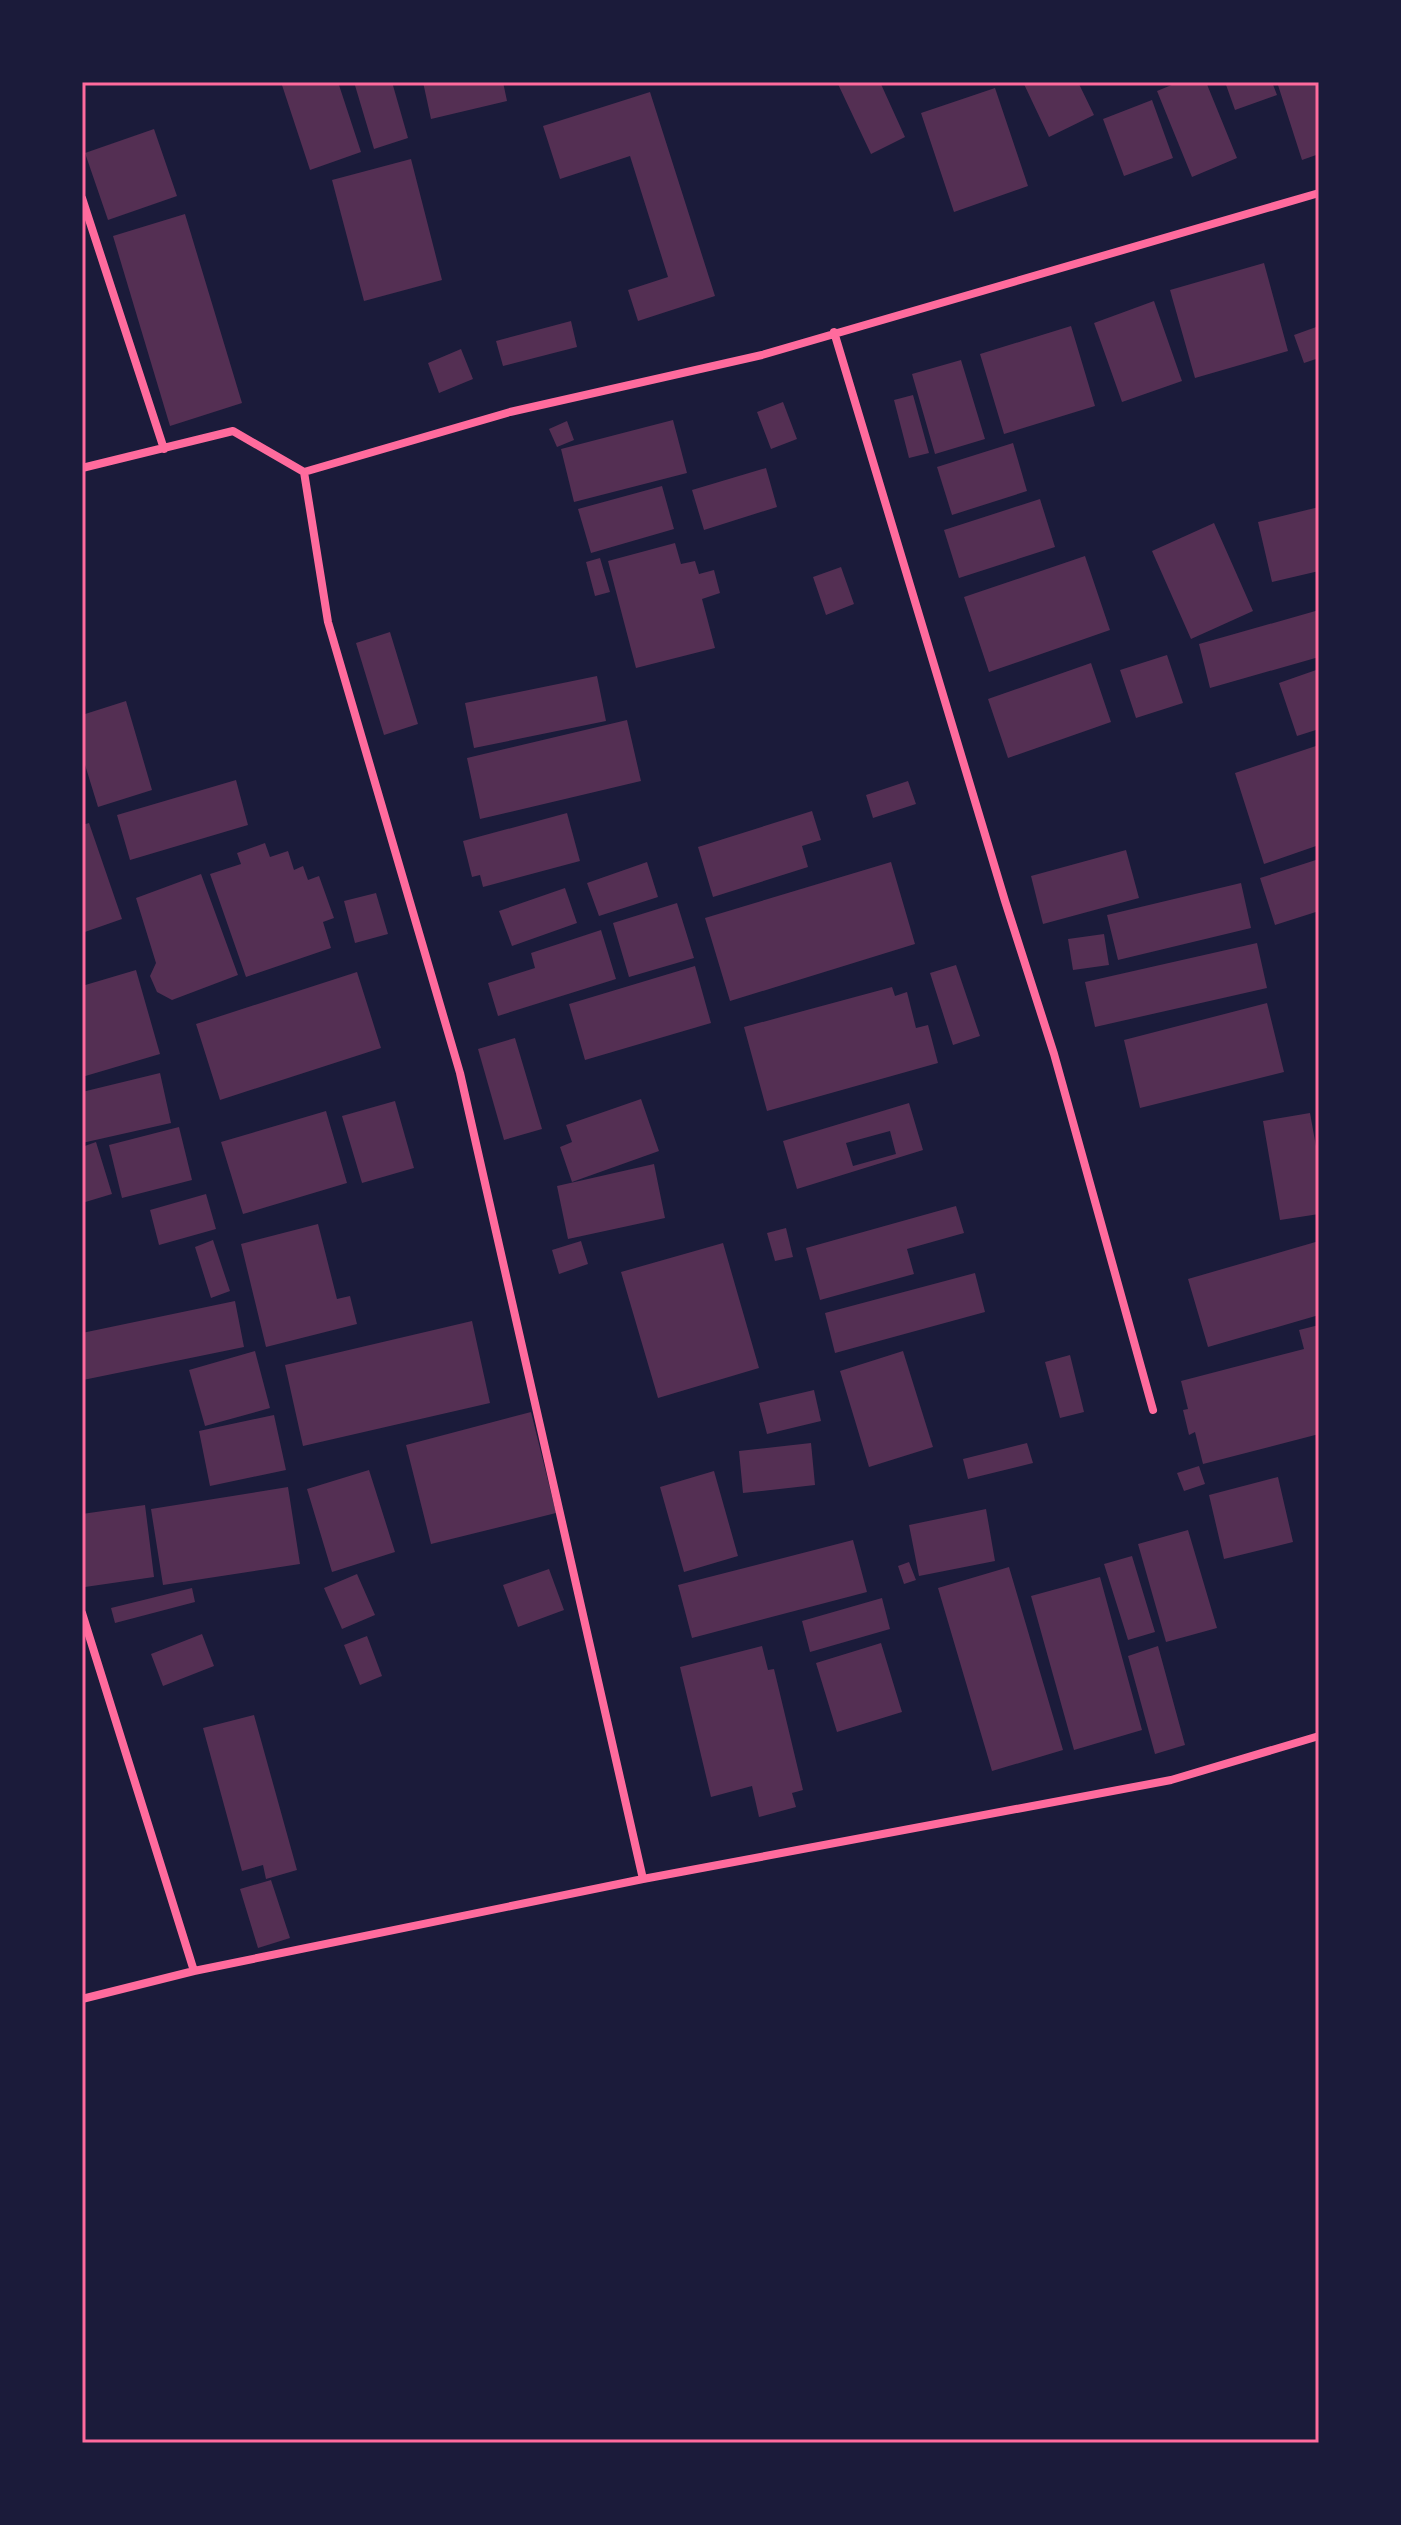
<svg xmlns="http://www.w3.org/2000/svg" width="1401" height="2525" viewBox="0 0 1401 2525" font-family="Roboto,sans-serif">
  <rect width="100%" height="100%" fill="#1b1b3a"/>
  <path fill="#542f53" fill-rule="evenodd" d="M281 82H338L361 152 310 170Z
    M354 82H392L408 138 374 149Z
    M423 82H503L507 101 431 119Z
    M837 82H880L905 137 871 154Z
    M1023 82H1078L1094 115 1049 137Z
    M1179 82H1206L1237 158 1192 177 1157 91Z
    M1225 82H1272L1277 95 1235 110Z
    M1277 82H1319V154L1302 160Z
    M995 88 1028 186 954 212 921 113Z
    M650 92 715 296 638 321 628 290 668 277 630 156 560 179 543 126Z
    M1152 100 1173 158 1124 176 1103 119Z
    M154 129 177 196 108 220 85 153Z
    M411 159 442 280 364 301 332 180Z
    M185 214 242 403 170 426 113 236Z
    M1264 263 1288 351 1195 378 1170 290Z
    M1154 301 1182 381 1122 402 1094 323Z
    M571 321 577 347 503 366 496 341Z
    M1071 326 1095 406 1004 434 980 354Z
    M1319 326V358L1304 363 1294 335Z
    M461 349 473 379 439 393 428 363Z
    M961 360 985 439 935 454 912 374Z
    M913 395 929 453 909 458 894 400Z
    M783 402 797 439 771 449 757 412Z
    M673 420 687 473 574 502 561 449Z
    M567 421 574 440 557 447 549 429Z
    M1013 443 1027 491 952 515 937 467Z
    M766 468 777 507 704 530 692 490Z
    M662 486 674 529 591 553 578 509Z
    M1040 499 1055 547 959 578 944 530Z
    M1319 507V571L1272 582 1258 522Z
    M1214 523 1253 611 1191 639 1152 551Z
    M675 543 681 564 695 561 699 574 714 570 720 593 702 599 715 648 636 668 608 561Z
    M1085 556 1110 630 989 672 964 597Z
    M600 558 610 592 595 596 586 562Z
    M841 567 854 604 826 615 813 577Z
    M1319 610V657L1210 688 1199 644Z
    M390 632 418 724 384 735 356 643Z
    M1167 655 1183 703 1136 718 1120 670Z
    M1091 663 1111 722 1008 758 988 699Z
    M1319 669V729L1297 736 1279 683Z
    M597 676 606 721 474 748 465 703Z
    M126 701 152 790 98 807 82 755V715Z
    M627 720 641 781 480 819 467 758Z
    M1319 745V845L1264 864 1235 773Z
    M236 780 248 825 130 860 117 815Z
    M908 781 916 804 873 818 866 795Z
    M812 811 821 840 802 846 808 867 713 897 698 847Z
    M567 813 580 861 483 887 480 875 472 877 463 841Z
    M89 823 122 919 82 933V825Z
    M265 843 270 857 288 851 294 870 303 866 308 880 319 876 334 918 323 922 331 948 246 977 210 874 241 864 237 853Z
    M1126 850 1139 898 1043 924 1031 876Z
    M1319 859V911L1275 925 1260 878Z
    M647 862 658 897 599 916 587 883Z
    M891 862 915 944 730 1001 705 918Z
    M201 874 238 975 172 1000 157 992 150 976 156 963 136 898Z
    M1241 883 1251 928 1118 960 1107 915Z
    M565 888 577 923 512 946 499 911Z
    M376 893 388 934 355 943 344 901Z
    M677 903 694 958 629 977 613 923Z
    M601 930 616 979 498 1016 488 983 535 968 531 953Z
    M1104 934 1109 965 1073 970 1068 939Z
    M1257 943 1267 988 1095 1027 1085 982Z
    M956 965 980 1036 953 1045 930 973Z
    M695 966 711 1023 585 1060 569 1004Z
    M136 970 160 1054 82 1077V986Z
    M357 972 381 1048 220 1100 196 1024Z
    M892 987 895 996 907 992 916 1028 928 1025 938 1063 767 1111 744 1027Z
    M1267 1003 1284 1072 1140 1108 1124 1040Z
    M515 1038 542 1129 504 1140 478 1049Z
    M160 1073 171 1123 82 1143V1092Z
    M641 1099 659 1151 572 1182 560 1147 572 1142 566 1125Z
    M395 1101 414 1168 362 1183 342 1116Z
    M909 1103 923 1150 797 1189 783 1141ZM890 1131 896 1154 853 1166 846 1143Z
    M326 1111 347 1183 243 1214 221 1142Z
    M1310 1113 1319 1163V1214L1280 1220 1263 1121Z
    M179 1127 192 1180 122 1198 109 1145Z
    M96 1142 112 1194 82 1203V1147Z
    M654 1164 665 1218 568 1239 557 1186Z
    M206 1194 216 1229 159 1245 150 1210Z
    M956 1206 964 1233 907 1249 914 1274 820 1300 806 1248Z
    M318 1224 337 1299 350 1296 357 1324 266 1347 241 1244Z
    M786 1228 793 1257 775 1261 767 1233Z
    M213 1240 230 1291 211 1298 195 1247Z
    M581 1241 588 1264 559 1274 552 1250Z
    M1319 1241V1315L1208 1347 1188 1279Z
    M723 1243 759 1368 658 1398 621 1272Z
    M975 1273 985 1312 835 1353 825 1313Z
    M235 1301 244 1347 83 1380 82 1333Z
    M472 1321 490 1403 303 1446 285 1365Z
    M1319 1325V1434L1203 1464 1195 1432 1189 1435 1183 1410 1188 1409 1181 1381 1304 1349 1299 1330Z
    M255 1351 270 1408 205 1426 189 1370Z
    M903 1351 933 1447 869 1467 840 1371Z
    M1070 1355 1084 1412 1060 1418 1045 1362Z
    M814 1390 821 1421 767 1434 759 1403Z
    M531 1412 556 1513 431 1544 406 1445Z
    M274 1415 286 1470 210 1486 199 1431Z
    M811 1443 815 1485 743 1493 739 1451Z
    M1027 1443 1033 1463 968 1479 963 1459Z
    M1199 1466 1205 1484 1184 1491 1177 1473Z
    M369 1470 395 1552 332 1572 307 1489Z
    M714 1471 738 1556 684 1572 660 1487Z
    M1278 1477 1293 1542 1224 1559 1209 1495Z
    M288 1487 300 1564 163 1585 151 1509Z
    M145 1505 154 1577 85 1587 82 1567V1514Z
    M986 1509 995 1561 919 1576 909 1525Z
    M1188 1530 1217 1628 1166 1642 1138 1544Z
    M853 1540 867 1592 692 1638 678 1585Z
    M1132 1556 1155 1632 1128 1640 1104 1564Z
    M909 1562 916 1580 904 1584 898 1566Z
    M1009 1567 1063 1750 992 1771 938 1588Z
    M549 1569 564 1610 518 1627 503 1585Z
    M357 1574 375 1615 342 1629 324 1588Z
    M1100 1577 1142 1730 1074 1750 1031 1596Z
    M192 1588 195 1602 115 1623 111 1608Z
    M882 1598 890 1629 810 1652 802 1621Z
    M202 1634 214 1666 163 1686 151 1654Z
    M367 1636 382 1676 360 1685 344 1645Z
    M881 1643 902 1712 837 1732 816 1663Z
    M762 1646 768 1670 774 1669 803 1790 792 1793 796 1807 759 1817 752 1786 711 1797 680 1667Z
    M1158 1646 1185 1745 1155 1754 1128 1656Z
    M254 1715 297 1870 266 1879 263 1865 242 1871 203 1728Z
    M271 1880 290 1938 258 1948 240 1889Z"/>
  <g fill="none" stroke-linecap="round" stroke-linejoin="round">
    <path stroke="#ff6b9d" stroke-width="8" d="M82 198 164 449
      M834 332 1005 901 1054 1054 1153 1410
      M82 468 233 431 304 472 510 412 762 355 1319 193
      M304 472 328 622 460 1073 643 1879
      M82 1613 194 1971
      M82 1999 194 1971 643 1879 1171 1780 1319 1736"/>
  </g>
  <rect width="1401" height="2525" fill="none" stroke="#1b1b3a" stroke-width="168"/>
  <rect x="84" y="84" width="1233" height="2357" fill="none" stroke="#ff6b9d" stroke-width="3"/>
</svg>
